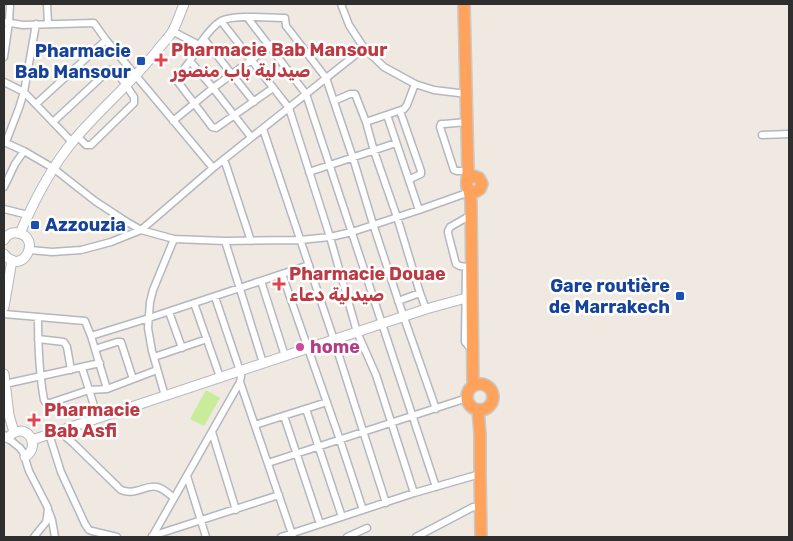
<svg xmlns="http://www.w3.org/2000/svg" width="793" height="541" viewBox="0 0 793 541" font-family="Rubik,Cairo,sans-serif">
  <rect width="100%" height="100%" fill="#efe9e1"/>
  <path fill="#c9ec9a" d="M206 390 220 398 204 426 190 419Z"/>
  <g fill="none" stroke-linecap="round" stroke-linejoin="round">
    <defs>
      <path id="street" d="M47 4 48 24
        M341 4 349 25 364 48 384 67 415 84 434 90 467 94
        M247 17 306 94 436 487
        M221 21 289 108 330 237 357 332 376 375 414 493
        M4 22 23 25 94 23 106 40 213 168
        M172 31 199 45C205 37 212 26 221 21 234 14 269 18 285 18L286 26 290 31 326 78 353 158 373 224 401 309 436 409
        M204 39 254 102
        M199 45 190 61 213 88 251 137
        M4 57 9 22 10 4
        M190 61 178 77V82L212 127 216 128 273 88
        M4 82 24 92 72 142
        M415 84 407 105 404 109 366 122 374 151 397 217 420 293 426 309
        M334 101 350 94H355L366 122
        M36 104 106 40
        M400 111 421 171V174L410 179
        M387 115 419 210
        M173 121 213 88 269 47
        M53 122 109 70H112L116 71 134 97V103L91 145H86L77 136
        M467 122 444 124H441L440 127 454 170 457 171H468
        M263 129 334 340 386 503
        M762 135 789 134
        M4 142 24 151 53 168 95 201 127 222 141 230 174 239 225 241 300 240 330 237 352 232 419 210 464 194 468 189
        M6 142 19 108 24 92 36 24
        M224 159 251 241
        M309 172 396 143
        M4 187 15 164 24 151
        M4 209 28 215
        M471 215 450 227 448 231V233L456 264 460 266 466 267 465 338V342L472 350
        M225 241 263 363
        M30 250 52 252 81 250 111 242 141 230 213 168 364 48
        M282 274 340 440 363 510
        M261 281 285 356
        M215 297 240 371
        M398 301 420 293
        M194 303 220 377
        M169 312 182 348
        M4 314 85 321 91 336 149 318 309 265
        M38 317C38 345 39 372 44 400L46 403H50L89 390 107 389 157 370
        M91 336 107 389
        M38 339 64 342 67 347 71 370
        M95 349 117 342H121L133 379
        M154 357 207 339
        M82 368 98 418
        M242 370 240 382 293 537
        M5 384 100 363
        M165 396 152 351 148 328 150 302 153 290 174 239
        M306 409 342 517
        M284 416 320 524
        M255 425 327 402
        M59 431 74 444 121 490C136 496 146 484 157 487 163 488 169 494 174 498
        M212 432 236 510
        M49 434 61 472 85 524 89 530 92 531 117 537
        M4 435 20 448 23 452 29 471 48 508 47 518 46 522 34 537
        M268 463 467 398
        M187 476 206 537
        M49 512 52 520 55 537
        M152 536 279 495
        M152 537 240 382
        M281 537 414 493 480 474
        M347 537 367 528
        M416 537 473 507H480"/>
      <path id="secondary" d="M20 233C34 201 51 167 74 140 101 108 134 81 160 47 164 42 169 37 172 32 177 24 180 13 184 4
        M4 240C7 235 11 232 17 233 43 236 23 278 4 254
        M4 307 12 260
        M4 374 9 415 14 432
        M8 438C23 419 44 444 25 457
        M32 440 426 309 466 298H472"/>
      <path id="highway" d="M464 4 468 171C468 180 462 190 475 192L480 189 482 184 479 178 474 176 468 179
        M469 190 471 202 473 386
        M467 397a13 13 0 1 1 26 0a13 13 0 1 1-26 0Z
        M478 410 480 434V474L481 537"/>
    </defs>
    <use href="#street" stroke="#b4b7c1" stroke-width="9"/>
    <use href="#secondary" stroke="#b4b7c1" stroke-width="11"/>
    <use href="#highway" stroke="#c9c9c9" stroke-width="14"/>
    <use href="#street" stroke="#fff" stroke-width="6"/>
    <use href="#secondary" stroke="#fff" stroke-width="9"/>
    <use href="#highway" stroke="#ffa35c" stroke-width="11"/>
  </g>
  <g fill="#e0444e" stroke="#fff" stroke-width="2">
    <path d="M158.5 52.5h5v5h5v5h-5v5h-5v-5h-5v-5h5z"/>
    <path d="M276.5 276.5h5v5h5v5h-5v5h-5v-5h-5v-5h5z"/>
    <path d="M31.5 412.5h5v5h5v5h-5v5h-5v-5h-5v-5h5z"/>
  </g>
  <g fill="#1a4fb4" stroke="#fff" stroke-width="2">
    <rect x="136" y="56" width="10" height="10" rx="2.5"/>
    <rect x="30" y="220" width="10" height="10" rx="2.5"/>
    <rect x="675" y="291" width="10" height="10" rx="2.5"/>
  </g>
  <circle fill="#d1479c" stroke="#fff" stroke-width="2" cx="300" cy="347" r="5"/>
  <g text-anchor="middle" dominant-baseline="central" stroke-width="5" stroke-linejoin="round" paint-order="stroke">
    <g font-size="18" font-weight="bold" fill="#be3a42" stroke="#fff" text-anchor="start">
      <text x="171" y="50">Pharmacie Bab Mansour<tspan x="171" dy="21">صيدلية باب منصور</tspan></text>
      <text x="289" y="274">Pharmacie Douae<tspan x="289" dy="21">صيدلية دعاء</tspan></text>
      <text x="44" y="410">Pharmacie<tspan x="44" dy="21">Bab Asfi</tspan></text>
    </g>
    <g font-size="18" font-weight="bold" fill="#164399" stroke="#fff" text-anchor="end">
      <text x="131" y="51">Pharmacie<tspan x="131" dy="21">Bab Mansour</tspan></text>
      <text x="45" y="225" text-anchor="start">Azzouzia</text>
      <text x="670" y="286">Gare routière<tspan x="670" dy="21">de Marrakech</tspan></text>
    </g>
    <g font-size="18" font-weight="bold" fill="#b23c85" stroke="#fff" text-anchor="start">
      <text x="310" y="347">home</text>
    </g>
  </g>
  <rect width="793" height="541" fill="none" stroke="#2e2e2e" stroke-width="10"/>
</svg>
